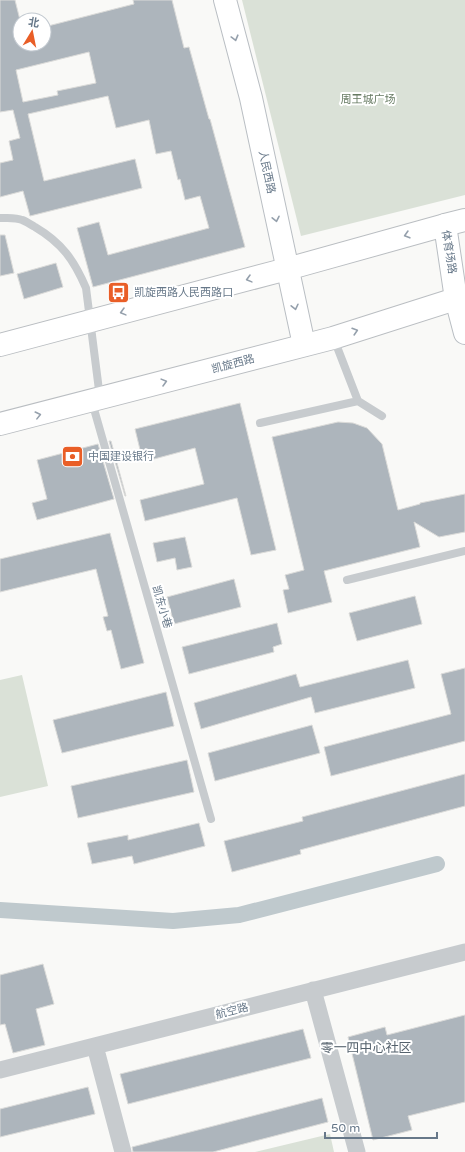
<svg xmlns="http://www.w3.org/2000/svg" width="465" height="1152" viewBox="0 0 465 1152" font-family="'Varela Round','Noto Sans SC',sans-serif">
  <rect width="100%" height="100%" fill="#f9f9f7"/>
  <path fill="#dae1d7" d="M242 0H465V195L301 236Z
    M22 675 48 786 0 797V680Z
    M330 1134 334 1152H255Z"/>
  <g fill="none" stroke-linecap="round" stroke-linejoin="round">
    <path stroke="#bfc9cd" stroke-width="16" d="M0 910 173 921 239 915 437 864"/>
  </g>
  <path fill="#adb5bc" stroke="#dbdbd9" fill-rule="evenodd" d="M0 0H15L20 20V44H44V27L134 4 133 0H172L184 48 189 47 209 119H210L245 247 93 287 77 228 99 222 108 255 209 228 200 196 185 200 180 179 178 180 171 151 156 154 149 120 116 128 108 96 28 114 44 181 135 159 142 188 30 216 23 191 0 197V163L13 160 9 141 20 138 13 110 0 112ZM89 52 96 83 57 91 58 95 23 102 16 70Z
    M0 235H5L14 273 0 276Z
    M56 263 63 287 24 299 17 274Z
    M240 403 276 550 251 555 237 498 145 521 140 500 204 484 195 448 143 462 135 429Z
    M338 422 353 423 367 428 382 444 398 510 420 504V503L465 494V532L439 537 414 522 420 547 324 571 332 602 288 613 283 590 289 589 285 575 304 570 272 437Z
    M109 441H111L126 496H125Z
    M98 444 114 499 37 520 32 503 47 499 37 460Z
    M110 533 144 663 121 669 111 630 107 631 103 617 108 616 96 569 0 592V559Z
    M185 537 192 567 177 570 175 558 157 562 153 543Z
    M234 579 241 607 174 624 167 597Z
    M415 596 422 624 357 641 349 613Z
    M277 623 282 644 273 647 274 652 189 674 182 647Z
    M408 660 415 688 315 713 311 697 201 729 194 703 296 674 300 687Z
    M465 668V741L331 776 324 747 451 714 441 674Z
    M166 692 174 726 62 753 53 720Z
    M312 725 320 753 215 781 208 753Z
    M187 760 194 792 78 818 71 786Z
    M465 774V806L300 850 301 854 232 872 224 841 303 821 302 817Z
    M199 823 205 846 134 864 132 856 92 864 87 843 128 835V840Z
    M43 964 54 1004 36 1009 45 1045 13 1053 5 1024 0 1025V975Z
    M465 1015V1102L408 1116 412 1130 373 1140 348 1037 385 1027 387 1035Z
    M303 1029 311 1058 128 1104 120 1074Z
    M88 1087 95 1114 0 1137V1109Z
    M322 1098 328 1122 213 1152H133L132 1147Z"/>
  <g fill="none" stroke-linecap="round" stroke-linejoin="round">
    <defs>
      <path id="secondary" d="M225 0 251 98 304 345
        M445 225 456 299 465 333"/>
      <path id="primary" d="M0 345 287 269 445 225 465 220
        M0 424 333 338 465 296"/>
    </defs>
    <use href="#secondary" stroke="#b9bec3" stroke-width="24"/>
    <use href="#primary" stroke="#babec2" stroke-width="24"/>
    <path stroke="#c7cbce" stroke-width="8" d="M0 218C7 218 16 217 22 220 26 221 31 225 35 227 62 243 74 260 86 288L100 398
      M334 339 358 401
      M92 402 211 819
      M260 423 358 401 382 416
      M347 580 465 551"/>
    <path stroke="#c7cbce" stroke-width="17" d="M313 990 357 1152
      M95 1046 123 1152
      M0 1070 465 952"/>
    <use href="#secondary" stroke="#fff" stroke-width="22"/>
    <use href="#primary" stroke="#fff" stroke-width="22"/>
  </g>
  <defs><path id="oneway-chevron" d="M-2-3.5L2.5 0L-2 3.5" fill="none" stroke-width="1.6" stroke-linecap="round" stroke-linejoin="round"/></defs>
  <g stroke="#95a0ac">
    <use href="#oneway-chevron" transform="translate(235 38) rotate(75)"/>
    <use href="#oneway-chevron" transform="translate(276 219) rotate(78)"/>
    <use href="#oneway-chevron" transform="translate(407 235) rotate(164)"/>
    <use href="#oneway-chevron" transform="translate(249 279) rotate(165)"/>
    <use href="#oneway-chevron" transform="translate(295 307) rotate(77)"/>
    <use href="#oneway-chevron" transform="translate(123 312) rotate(165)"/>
    <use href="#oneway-chevron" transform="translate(355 331) rotate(-17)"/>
    <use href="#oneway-chevron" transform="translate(164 382) rotate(-15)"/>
    <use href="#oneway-chevron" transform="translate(38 415) rotate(-14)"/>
  </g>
  <defs>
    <symbol id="bus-square" viewBox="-11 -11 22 22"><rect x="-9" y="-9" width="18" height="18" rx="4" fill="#e95e27" stroke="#fff"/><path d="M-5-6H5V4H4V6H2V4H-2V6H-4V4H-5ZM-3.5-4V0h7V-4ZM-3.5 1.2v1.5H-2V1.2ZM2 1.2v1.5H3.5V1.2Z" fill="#fff"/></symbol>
    <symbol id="bank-square" viewBox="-11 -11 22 22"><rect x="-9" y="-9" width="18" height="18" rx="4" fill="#e95e27" stroke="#fff"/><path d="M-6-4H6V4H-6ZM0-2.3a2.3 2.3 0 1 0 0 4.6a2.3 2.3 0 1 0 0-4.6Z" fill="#fff"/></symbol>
  </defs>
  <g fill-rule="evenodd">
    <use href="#bus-square" x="106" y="280" width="25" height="25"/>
    <use href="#bank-square" x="60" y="444" width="25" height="25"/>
  </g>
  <g text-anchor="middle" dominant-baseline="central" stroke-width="4" stroke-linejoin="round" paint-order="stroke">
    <g font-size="11" fill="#667a62" stroke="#fff">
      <text x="368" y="99">周王城广场</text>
    </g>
    <g font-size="11" fill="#677889" stroke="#fff">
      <text transform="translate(267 172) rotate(78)">人民西路</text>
      <text transform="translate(449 252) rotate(81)">体育场路</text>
      <text transform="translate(233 364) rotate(-15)">凯旋西路</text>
      <text transform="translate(162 607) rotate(74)">凯东小巷</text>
      <text transform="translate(232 1011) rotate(-14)">航空路</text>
    </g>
    <g font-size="11" fill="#677889" stroke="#fff" text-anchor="start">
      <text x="134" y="292">凯旋西路人民西路口</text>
      <text x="88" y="456">中国建设银行</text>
    </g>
    <g font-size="13" fill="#55626d" stroke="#fff">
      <text x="366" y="1048">零一四中心社区</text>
    </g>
  </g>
  <g transform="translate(32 32) rotate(10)"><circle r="19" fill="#ffffff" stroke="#c2c9d0"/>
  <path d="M0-3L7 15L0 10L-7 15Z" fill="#e95e27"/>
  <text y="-6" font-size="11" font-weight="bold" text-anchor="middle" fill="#677889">北</text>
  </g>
  <path d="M325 1132v6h112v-6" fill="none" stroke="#677889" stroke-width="2"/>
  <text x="331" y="1132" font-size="12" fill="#677889" stroke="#ffffff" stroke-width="3" paint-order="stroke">50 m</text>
</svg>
